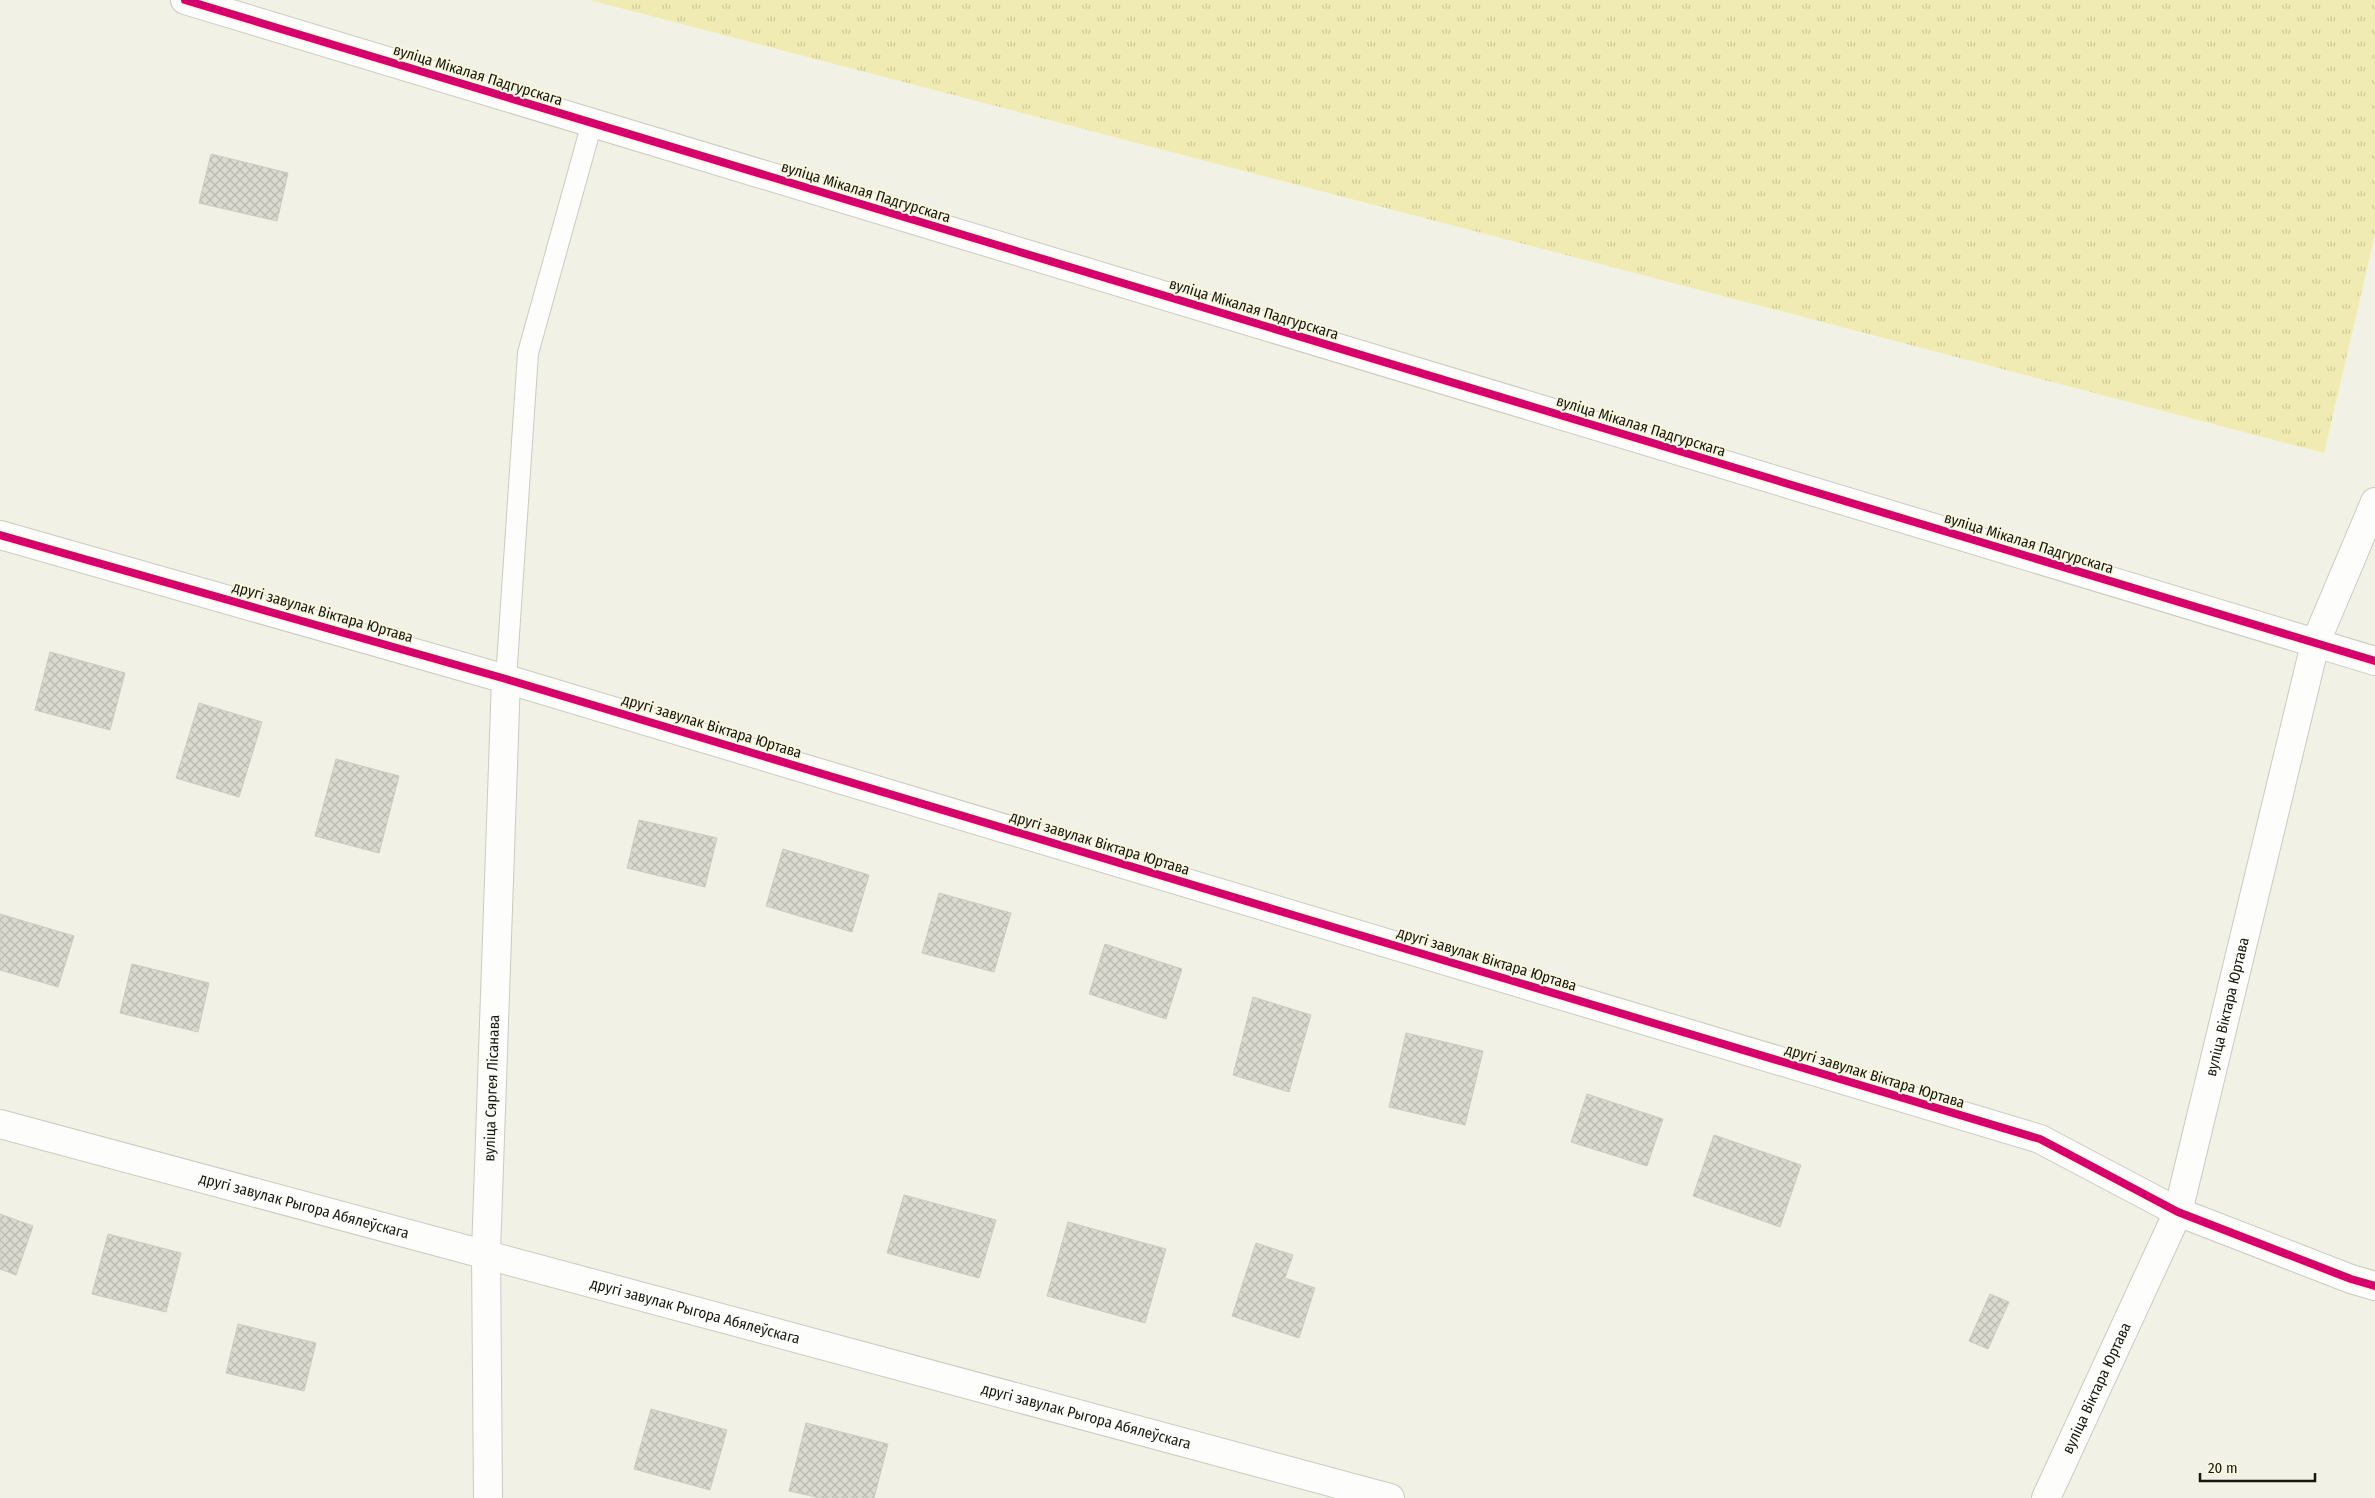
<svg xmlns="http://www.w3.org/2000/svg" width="2375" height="1498" viewBox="0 0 2375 1498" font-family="'Fira Sans Condensed',sans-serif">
  <defs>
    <pattern id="grass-tufts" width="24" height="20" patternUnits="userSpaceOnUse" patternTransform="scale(1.25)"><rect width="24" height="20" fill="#f0ebb2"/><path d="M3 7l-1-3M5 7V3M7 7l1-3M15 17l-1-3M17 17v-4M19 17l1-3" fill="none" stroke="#cdc998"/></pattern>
    <pattern id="building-cross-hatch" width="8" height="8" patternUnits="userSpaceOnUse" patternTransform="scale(1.25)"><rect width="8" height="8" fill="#dadad0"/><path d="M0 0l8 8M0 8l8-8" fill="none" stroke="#babab1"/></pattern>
  </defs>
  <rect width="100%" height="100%" fill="#f2f1e5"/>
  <path fill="url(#grass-tufts)" d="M590 0H2375V234L2324 453Z"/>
  <path fill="url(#building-cross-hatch)" stroke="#cccbc2" d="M211 154 288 173 277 221 199 203Z
    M50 652 125 673 110 730 35 710Z
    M199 703 262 722 239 797 176 778Z
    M336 759 399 776 379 853 315 836Z
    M639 820 717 838 705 887 627 868Z
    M783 849 869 875 852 932 766 906Z
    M939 893 1011 913 994 972 922 953Z
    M0 914 74 936 58 987 0 970Z
    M1105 944 1182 969 1166 1019 1089 994Z
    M132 964 209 983 198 1032 120 1013Z
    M1253 997 1311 1015 1289 1092 1233 1075Z
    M1406 1033 1483 1051 1465 1125 1389 1107Z
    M1587 1094 1663 1119 1647 1166 1571 1142Z
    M1714 1135 1801 1165 1780 1227 1693 1196Z
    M904 1195 996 1220 979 1278 887 1253Z
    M0 1214 33 1226 16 1275 0 1269Z
    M1068 1222 1166 1249 1145 1323 1047 1296Z
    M108 1234 181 1253 166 1312 92 1294Z
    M1256 1243 1293 1255 1285 1278 1315 1288 1299 1338 1232 1316Z
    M1990 1294 2009 1302 1988 1349 1969 1341Z
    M238 1324 316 1343 304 1391 226 1373Z
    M651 1409 727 1430 710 1490 634 1469Z
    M806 1423 888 1444 874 1498H820L789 1491Z"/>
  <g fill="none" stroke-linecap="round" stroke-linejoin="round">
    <defs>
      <path id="lane" d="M506 679 528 353 592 123"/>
      <g id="street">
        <path d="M185 0 2375 661"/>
        <path d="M0 535 506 679 2040 1139 2178 1212 2351 1279 2375 1286"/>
        <path id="s1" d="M0 1124 1390 1498"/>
        <path id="s2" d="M488 1498 486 1253 506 679"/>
        <path id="s3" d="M2046 1498 2178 1212 2315 644 2375 502"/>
      </g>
    </defs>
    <use href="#lane" stroke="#cbcac1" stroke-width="22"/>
    <use href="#street" stroke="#cbcac1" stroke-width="30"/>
    <use href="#lane" stroke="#fdfdfb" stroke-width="20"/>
    <use href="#street" stroke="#fdfdfb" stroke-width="28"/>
    <defs>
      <path id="cycleway" d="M185 0 2375 661
        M0 535 506 679 2040 1139 2178 1212 2351 1279 2375 1286"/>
    </defs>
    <use href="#cycleway" stroke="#f8f6df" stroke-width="11"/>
    <use href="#cycleway" stroke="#d6006c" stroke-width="8"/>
  </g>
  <g text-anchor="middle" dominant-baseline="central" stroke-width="4" stroke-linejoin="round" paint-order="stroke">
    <g font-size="15" fill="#18170f" stroke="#f8f6df">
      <text transform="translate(478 75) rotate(17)">вуліца Мікалая Падгурскага</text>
      <text transform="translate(866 192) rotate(17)">вуліца Мікалая Падгурскага</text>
      <text transform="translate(1254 309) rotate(17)">вуліца Мікалая Падгурскага</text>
      <text transform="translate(1641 426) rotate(17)">вуліца Мікалая Падгурскага</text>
      <text transform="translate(2029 543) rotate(17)">вуліца Мікалая Падгурскага</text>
      <text transform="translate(323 612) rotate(16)">другі завулак Віктара Юртава</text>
      <text transform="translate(712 726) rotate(17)">другі завулак Віктара Юртава</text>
      <text transform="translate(1100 843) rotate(17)">другі завулак Віктара Юртава</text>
      <text transform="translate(1487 959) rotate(17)">другі завулак Віктара Юртава</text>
      <text stroke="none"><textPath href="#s3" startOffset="526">вуліца Віктара Юртава</textPath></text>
      <text transform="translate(1875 1076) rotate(17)">другі завулак Віктара Юртава</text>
      <text stroke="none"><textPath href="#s2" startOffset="410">вуліца Сяргея Лісанава</textPath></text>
      <text stroke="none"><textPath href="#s1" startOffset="315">другі завулак Рыгора Абялеўскага</textPath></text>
      <text stroke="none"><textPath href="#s1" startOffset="720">другі завулак Рыгора Абялеўскага</textPath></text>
      <text stroke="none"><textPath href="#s3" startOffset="121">вуліца Віктара Юртава</textPath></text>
      <text stroke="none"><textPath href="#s1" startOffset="1125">другі завулак Рыгора Абялеўскага</textPath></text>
    </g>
  </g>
  <path d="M2200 1473v8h115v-8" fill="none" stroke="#18170f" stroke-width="2.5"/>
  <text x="2208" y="1473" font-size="15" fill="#18170f" stroke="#f8f6df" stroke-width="4" paint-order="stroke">20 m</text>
</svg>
